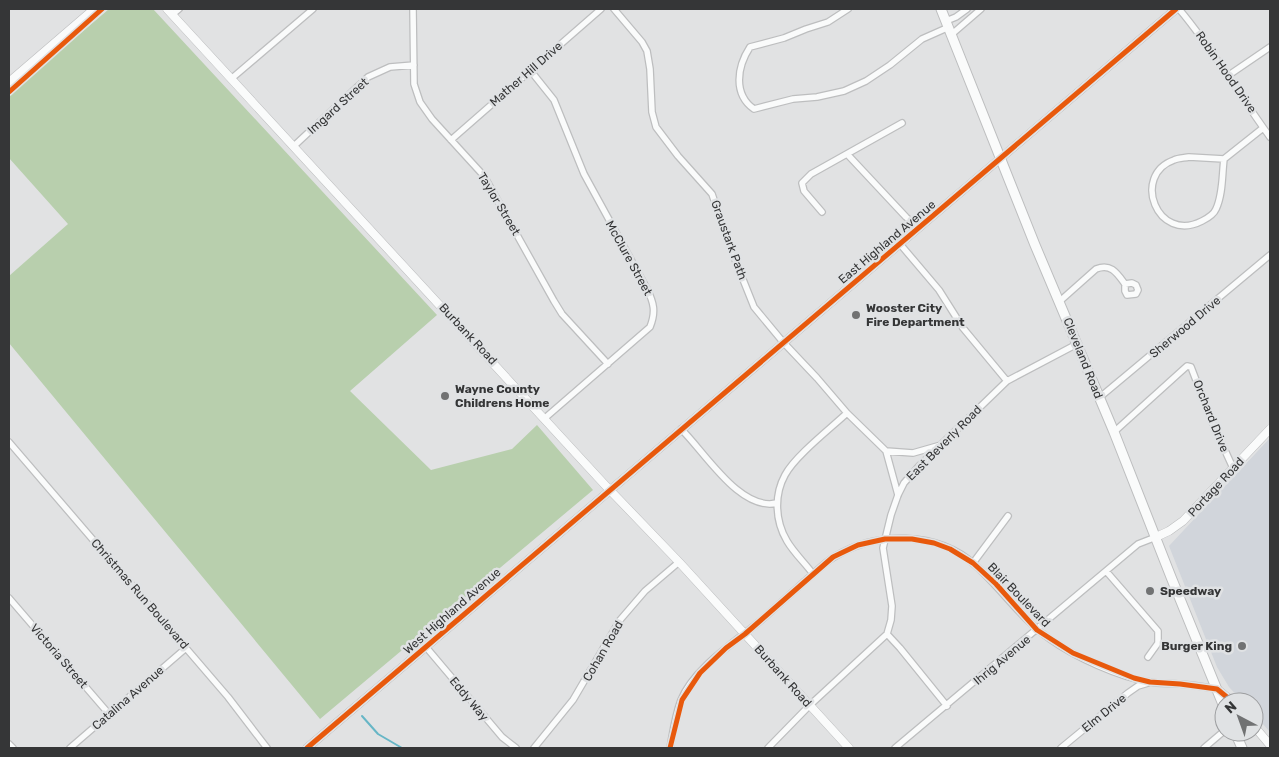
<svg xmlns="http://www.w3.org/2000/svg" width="1279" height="757" viewBox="0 0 1279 757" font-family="Rubik,sans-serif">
  <rect width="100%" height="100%" fill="#e1e2e3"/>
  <path fill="#d1d5db" d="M1270 438V732L1254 714V702H1243L1229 687 1217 667 1169 546Z"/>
  <path fill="#b8cfad" d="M109 9H153L437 315 350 391 431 470 512 449 537 425 593 490 320 719 9 343V276L68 224 9 158V94Z"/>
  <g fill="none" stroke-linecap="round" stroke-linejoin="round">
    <path stroke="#67b6c6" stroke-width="2" d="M362 716 378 734 402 748"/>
    <defs>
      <path id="street" d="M413 9 414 84 420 102 432 119 484 176 554 301 562 314 608 364
        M614 9 642 42 647 51 650 69 652 112 656 127 678 156 712 194 730 247 754 307 783 342 817 378 847 413 886 451 913 453 941 445
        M848 9 828 22 806 29 784 38 750 47C737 67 733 94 754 109L793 99 817 97 844 91 866 81 890 65 922 39 949 27
        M1179 9C1213 49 1239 95 1270 137
        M173 14 179 9
        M946 21 956 17 967 9
        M952 34 981 9
        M530 70 554 100 584 174 647 289C654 303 656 312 650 327L545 418
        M1229 75 1270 47
        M231 79 313 9
        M451 140 601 9
        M295 145 368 77 390 67 414 65
        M848 155 906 217 919 228
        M1189 157 1224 159C1222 175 1223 194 1216 209 1214 214 1208 218 1202 221 1157 244 1131 175 1174 160 1178 158 1184 158 1189 157Z
        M1224 159 1263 128
        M822 212 804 191 802 183 811 174 902 123
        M900 244 939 290 963 328 1007 381
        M1060 301 1096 269C1111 263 1117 273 1125 284V291L1127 295 1136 294 1138 290 1136 285 1132 283 1125 284
        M1099 398 1270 255
        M681 429C704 451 740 512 777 503
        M1114 432 1187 366 1191 367 1212 422 1233 468
        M9 442 228 697 267 748
        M886 451 898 495
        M973 563 1008 516
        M1106 571 1158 631V643L1148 657
        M813 574C805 563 794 553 787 541 775 521 774 495 785 475 795 456 831 428 847 413
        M9 598 109 714
        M887 634 900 648 947 706
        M426 647 502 737 516 748
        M9 744 13 748
        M70 748 186 648
        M534 748 573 700 620 620 645 591 679 562
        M670 748C673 732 675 716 681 700 695 666 739 640 766 616 779 604 792 593 805 581 815 573 824 563 834 557 875 531 938 531 975 565 1001 588 1022 620 1050 639 1075 657 1119 677 1150 682 1159 684 1170 683 1180 684 1192 685 1205 687 1217 689
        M768 748 810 705 887 634 891 620 892 606 883 548 891 515 898 495 904 483 919 466 1007 381 1077 344
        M895 748 1138 544 1156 537
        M1061 748 1128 693 1138 686 1148 683
        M1204 748 1224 731"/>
      <path id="secondary" d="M167 9 605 485 679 562 849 748
        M9 82 94 9
        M1156 537 1169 531 1183 521 1270 429
        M1217 689 1233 702
        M1254 726 1270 745
        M307 748 1176 9"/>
      <path id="primary" d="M941 9 1035 245 1114 432 1171 577 1224 707
        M1235 732 1242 748"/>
    </defs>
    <use href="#street" stroke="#bdbebf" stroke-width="8"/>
    <use href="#secondary" stroke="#bdbebf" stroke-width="9"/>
    <use href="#primary" stroke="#bdbebf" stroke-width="11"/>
    <use href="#street" stroke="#fafbfb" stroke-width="5.5"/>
    <use href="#secondary" stroke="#fafbfb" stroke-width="8"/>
    <use href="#primary" stroke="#fafbfb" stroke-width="9"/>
    <defs>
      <path id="cycleway" d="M9 92 102 9
        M307 748 1176 9
        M670 748 682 700 700 673 726 648 745 634 833 557 858 545 885 539H912L934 543 950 549 973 563 996 584 1037 630 1073 653 1134 678 1150 682 1180 684 1217 689 1233 702"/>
    </defs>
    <use href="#cycleway" stroke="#e0e2e4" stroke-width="8"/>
    <use href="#cycleway" stroke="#e8590c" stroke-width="5"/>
  </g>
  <g fill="#717273" stroke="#e0e2e4" stroke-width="2">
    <circle cx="856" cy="315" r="5"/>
    <circle cx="445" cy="396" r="5"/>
    <circle cx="1150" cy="591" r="5"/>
    <circle cx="1242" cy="646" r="5"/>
  </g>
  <g text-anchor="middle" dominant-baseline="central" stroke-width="5" stroke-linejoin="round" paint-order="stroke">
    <g font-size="12" fill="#353637" stroke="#e0e2e4">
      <text transform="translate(1226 72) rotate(55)">Robin Hood Drive</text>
      <text transform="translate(526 74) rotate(-41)">Mather Hill Drive</text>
      <text transform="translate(338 106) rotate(-42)">Imgard Street</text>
      <text transform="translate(499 204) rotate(59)">Taylor Street</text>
      <text transform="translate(729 240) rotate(70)">Graustark Path</text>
      <text transform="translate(887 242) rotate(-40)">East Highland Avenue</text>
      <text transform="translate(629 258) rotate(61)">McClure Street</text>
      <text transform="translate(1185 327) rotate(-40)">Sherwood Drive</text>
      <text transform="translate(468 334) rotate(47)">Burbank Road</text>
      <text transform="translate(1083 358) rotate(68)">Cleveland Road</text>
      <text transform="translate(1211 416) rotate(68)">Orchard Drive</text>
      <text transform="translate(944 443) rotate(-45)">East Beverly Road</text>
      <text transform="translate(1216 487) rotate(-47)">Portage Road</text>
      <text transform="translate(140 594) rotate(49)">Christmas Run Boulevard</text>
      <text transform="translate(1019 595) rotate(46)">Blair Boulevard</text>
      <text transform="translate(452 611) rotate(-41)">West Highland Avenue</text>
      <text transform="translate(603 651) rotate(-60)">Cohan Road</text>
      <text transform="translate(59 656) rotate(49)">Victoria Street</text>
      <text transform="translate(1002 660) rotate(-40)">Ihrig Avenue</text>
      <text transform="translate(783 676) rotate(48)">Burbank Road</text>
      <text transform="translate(128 698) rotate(-41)">Catalina Avenue</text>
      <text transform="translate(469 699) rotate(50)">Eddy Way</text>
      <text transform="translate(1104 713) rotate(-39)">Elm Drive</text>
    </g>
    <g font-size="12" font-weight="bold" fill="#353637" stroke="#e0e2e4" text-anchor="start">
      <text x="866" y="308">Wooster City<tspan x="866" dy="14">Fire Department</tspan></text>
      <text x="455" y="389">Wayne County<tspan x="455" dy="14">Childrens Home</tspan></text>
      <text x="1160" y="591">Speedway</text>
      <text x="1232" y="646" text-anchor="end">Burger King</text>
    </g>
  </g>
  <rect width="1279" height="757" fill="none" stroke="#353637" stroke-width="20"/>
  <g transform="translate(1239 717) rotate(319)"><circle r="24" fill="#e0e2e4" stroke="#9c9d9f"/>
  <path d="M0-4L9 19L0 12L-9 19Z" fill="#717273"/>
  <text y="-8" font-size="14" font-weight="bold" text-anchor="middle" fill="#353637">N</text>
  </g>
</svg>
